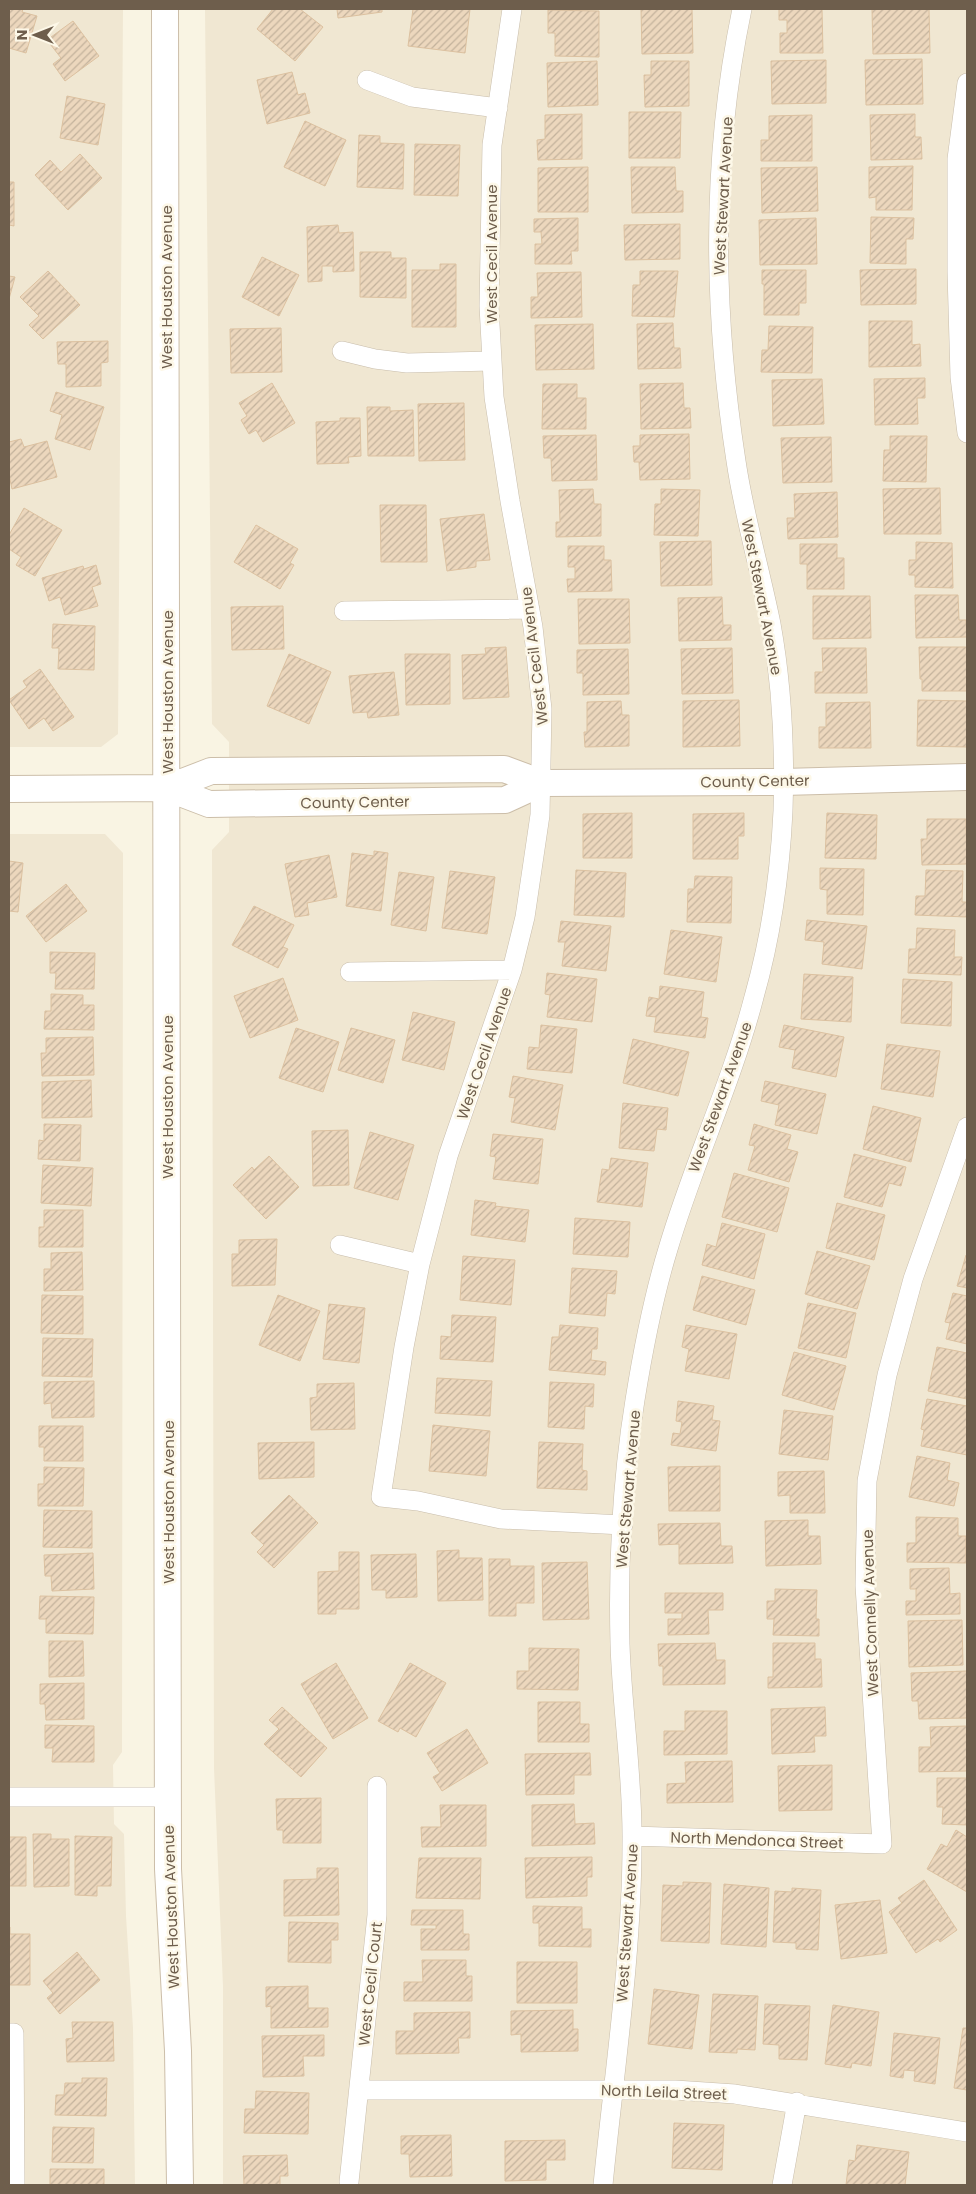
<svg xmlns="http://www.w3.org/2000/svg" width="976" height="2194" viewBox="0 0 976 2194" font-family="Poppins,sans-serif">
  <defs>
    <pattern id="building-hatch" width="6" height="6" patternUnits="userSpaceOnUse" patternTransform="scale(1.25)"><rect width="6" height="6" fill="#ecd7bd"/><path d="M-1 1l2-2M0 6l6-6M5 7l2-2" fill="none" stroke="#c3b29c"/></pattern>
  </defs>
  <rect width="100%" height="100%" fill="#f9f4e3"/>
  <path fill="#f0e7d2" d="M9 9H123L118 734 101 747H9Z
    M205 9H967V2185H223V1986L214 1768 212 850 229 832V742L212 724Z
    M9 834H105L123 853 122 1752 113 1765 114 1824 124 1834 126 1916 133 2028 135 2185H9Z"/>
  <path fill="url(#building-hatch)" stroke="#dcc1a0" d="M9 9H23L22 12 37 16 26 53 9 48Z
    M273 9H300L323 27 295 61 257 29Z
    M337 9H382V12L338 18Z
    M413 9H470L465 53 408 46Z
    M641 9H692L693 53 642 54Z
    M779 9H822L823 53H780V33H787V20H779Z
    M872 9H929L930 53 873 54Z
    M548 10 599 11V57L555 56V33H548Z
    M73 21 99 56 65 81 53 64 61 58 47 40Z
    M922 59 923 104 866 105 865 60Z
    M826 60V103L772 104 771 61Z
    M597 61 598 105 548 107 547 63Z
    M651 61H689V106L645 107 644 75H651Z
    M292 72 298 95 305 93 310 113 267 124 257 80Z
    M67 96 105 104 98 145 60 138Z
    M629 112H681L680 158H629Z
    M582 114V159L538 160 537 140 545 139V115Z
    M915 114V137H921L922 159 871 160 870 115Z
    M812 115V161H761V140H769V116Z
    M305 121 346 140 325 186 284 167Z
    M359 135 380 136V143L404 144 403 189 357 187Z
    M415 144 460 145 458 196 414 195Z
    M80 154 102 178 68 210 35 175 50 160 61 172Z
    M913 166 912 210H876V197L869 198V167Z
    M588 167V212H538V168Z
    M631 167H675L676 191H683V212L632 213Z
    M817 167 818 211 762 213 761 168Z
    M9 182H14V226L9 225Z
    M871 217 914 218 913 239H906V264L870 263Z
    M578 218V251H571L572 264H535V244H542L541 232H534V219Z
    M816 218 817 264 760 265 759 220Z
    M680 224V259L625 260 624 225Z
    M338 225 339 233 353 232 354 271 333 272V266H322V281L308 282 307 227Z
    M360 252H391V258H406V298L360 297Z
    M262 257 299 275 279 316 242 297Z
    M440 264H456V327H412V270H440Z
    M916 269V304L861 305 860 270Z
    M762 270H806V303H799V315H764V284H762Z
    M48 271 80 305 43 339 29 325 39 316 20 297Z
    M640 271H678L674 317 632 316 633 285H640Z
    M581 272 582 317 531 318V297H538L537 273Z
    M9 276 15 277 9 299Z
    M869 321H912V345L920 344 921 366 869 367Z
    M673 323 674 348H680L681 368 638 369 637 324Z
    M593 324 594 369 536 370 535 325Z
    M769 326 813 327 812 373 761 372 762 350H768Z
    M281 328 282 372 231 373 230 329Z
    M108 341V362L101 363V386L66 387V364H58L57 342Z
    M925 378V398H917L918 424 875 425 874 379Z
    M822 379 824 424 773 426 772 380Z
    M272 383 295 423 263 442 256 430 249 434 241 420 247 416 239 403Z
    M683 383 684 408H690L691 428 641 429 640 384Z
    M543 384H577V398H586V429H542Z
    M56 392 104 407 90 450 55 439 62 415 50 411Z
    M464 403 465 460 419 461 418 404Z
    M367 407H390V411L413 410 414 456H368Z
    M340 418H360L361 456 348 457 349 463 317 464 316 422 340 421Z
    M689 434 690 479 640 480 639 462H634L633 446H640V435Z
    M596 435 597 480 552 481 551 458H544L543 436Z
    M890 436H927L926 482 883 481 884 450H890Z
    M831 437 832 482 783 483 781 438Z
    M21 439 24 447 47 441 57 477 12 489 9 475V442Z
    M940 488 941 534H884L883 489Z
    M593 489 594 504H601V536L556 537V522H560L559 490Z
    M661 489 700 490 698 536 654 535 655 504H661Z
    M837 492 838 537 788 539 787 518H795L794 494Z
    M380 505H426L427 562H381Z
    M24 508 62 530 35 576 16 565 21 557 9 549V535Z
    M484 514 490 560 476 561V567L447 571 440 519Z
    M256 525 298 549 290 563 294 565 280 589 234 562Z
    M711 541 712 585 661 586 660 542Z
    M916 542 952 543 953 588 915 587V575H909V560H916Z
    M800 544H837V558H844V589H807V564H800Z
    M568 546H604V560H611L612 591 568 592 567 579H575V567H568Z
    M96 565 101 584 92 587 98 606 65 615 60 597 49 601 42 578 83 566 84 569Z
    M915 595H958L959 620H966L967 637 916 638Z
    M813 596H870L871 638 813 639Z
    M722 597 723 625H731V640L679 641 678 598Z
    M578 599H629L630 643 579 644Z
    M283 606 284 649 232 650 231 607Z
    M53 624 95 626 94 670 58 669 59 648H52Z
    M506 647 509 697 463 699 462 655 486 654 485 648Z
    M919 647H967V691H922V679H920Z
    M732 648 733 693 682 694 681 649Z
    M822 648H866L867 693H815V672H823Z
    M628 649 629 694 583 695V673H577V650Z
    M289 654 331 672 309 724 267 706Z
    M405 654H450V704L406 705Z
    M40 669 74 717 53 731 44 718 29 729 9 700 27 687 23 681Z
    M394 672 399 715 368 718 367 712 353 713 349 676Z
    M739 700 740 746 683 747V701Z
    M918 700 967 701V747L917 746Z
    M621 701 622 715H629V746L585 747 584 732H587V702Z
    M870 702 871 748H819V727H826V703Z
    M632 813V858H583V814Z
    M744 813V836H738V859H693V814Z
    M827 813 877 815 876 859 825 858Z
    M927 819H966L967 864 922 865 921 839H927Z
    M374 851 388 853 381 911 346 906 352 853 374 856Z
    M329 855 337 897 307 903 309 915 295 917 285 864Z
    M9 861 23 863 18 912 9 911Z
    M820 868 864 869 863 915 827 914V890L820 889Z
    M576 870 626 873 624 917 574 915Z
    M926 870 963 871 962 902H967V917L915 915 916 896H925Z
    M450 871 495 877 487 934 442 928Z
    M399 872 434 877 426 931 391 925Z
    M695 876 732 877 731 923 687 922 688 889H694Z
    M66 884 87 911 46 942 26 916Z
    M254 906 294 925 283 947 288 949 278 968 232 945Z
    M807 920 867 926 862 969 822 964 824 942 805 940Z
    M561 921 611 926 606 971 562 966 565 942H558Z
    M917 928 955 930 954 957H962L961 975 908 973 909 949H916Z
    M671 930 722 937 716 982 664 974Z
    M50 952 95 953 94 989H55L56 973H50Z
    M547 973 597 979 592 1022 547 1017 550 995 545 994Z
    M804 974 853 977 851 1022 801 1019Z
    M283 978 298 1020 250 1038 234 996Z
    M903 979 952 982 951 1026 901 1023Z
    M660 986 704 992 701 1017 708 1018 705 1038 654 1032 656 1017 646 1016 649 997 659 999Z
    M51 994 83 995V1005H94V1030L44 1029 45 1011H51Z
    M413 1012 455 1022 444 1070 402 1060Z
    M541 1025 577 1029 572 1073 527 1069 529 1047 539 1048Z
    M784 1025 844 1037 836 1077 792 1068 795 1050 779 1047Z
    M296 1028 339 1042 323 1092 279 1078Z
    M351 1028 395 1040 383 1083 338 1070Z
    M93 1037 94 1075 42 1076 41 1053H46V1038Z
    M633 1039 689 1052 678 1096 623 1083Z
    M887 1044 940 1051 933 1097 881 1089Z
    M513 1076 563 1085 555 1130 511 1122 515 1098 509 1097Z
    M91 1080 92 1117 42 1118V1082Z
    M765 1081 826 1094 817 1134 775 1125 779 1105 761 1101Z
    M623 1103 668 1108 666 1130 657 1129 654 1151 619 1148Z
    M873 1106 921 1118 911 1162 863 1149Z
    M44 1124 81 1125 80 1161 38 1159 39 1140 44 1141Z
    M754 1124 791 1135 787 1149 798 1152 789 1182 748 1170 755 1146 749 1145Z
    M348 1130 349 1185 313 1186 312 1131Z
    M370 1132 414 1145 398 1200 354 1188Z
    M493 1134 543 1139 538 1184 493 1179 496 1157 490 1156Z
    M854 1154 906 1167 901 1186 889 1183 882 1207 844 1197Z
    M269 1156 299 1187 266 1219 233 1185 252 1167 254 1170Z
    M611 1158 648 1163 642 1207 597 1202 602 1169 609 1170Z
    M43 1165 93 1168 91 1206 41 1203Z
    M734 1173 789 1188 777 1232 722 1217Z
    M475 1200 496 1203 495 1206 529 1210 525 1242 471 1235Z
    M837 1203 885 1215 874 1260 826 1248Z
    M44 1210H83V1247H39V1227H44Z
    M575 1218 630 1222 628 1257 573 1254Z
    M722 1223 765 1234 754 1279 702 1265 707 1244 716 1247Z
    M277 1239 275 1285 232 1286V1254H239V1240Z
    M817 1251 870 1266 857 1309 805 1294Z
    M82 1252 83 1290 44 1291V1269H51V1253Z
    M966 1255H967V1288L957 1286Z
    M463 1256 515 1260 511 1305 460 1300Z
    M572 1268 617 1271 615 1294 607 1293 605 1316 569 1313Z
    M702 1276 755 1290 746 1325 693 1310Z
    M953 1293 967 1296V1344L946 1339 950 1323 945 1322Z
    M42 1295 83 1296V1334L41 1333Z
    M278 1295 320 1311 300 1361 259 1345Z
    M808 1303 856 1313 846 1358 798 1348Z
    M329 1304 365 1308 359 1363 323 1359Z
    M452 1315 496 1317 493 1362 440 1359 441 1336 451 1337Z
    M560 1325 598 1328 597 1349H592L591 1360 606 1362 605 1375 549 1370 552 1337H559Z
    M686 1325 737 1334 729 1379 685 1371 689 1349 682 1347Z
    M43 1338 93 1339 92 1377 42 1376Z
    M937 1347 967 1353V1399L928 1391Z
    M794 1352 846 1366 834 1410 782 1395Z
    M437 1378 492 1381 490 1416 435 1413Z
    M94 1381V1417L52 1418 51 1403 44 1404V1382Z
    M550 1382 594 1384 593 1407 585 1406 584 1429 548 1427Z
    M354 1383 355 1429 311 1430 310 1398 317 1397V1384Z
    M927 1399 967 1406V1455L921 1446 924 1430 921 1429Z
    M678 1401 714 1406 712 1420 720 1421 716 1451 671 1445 673 1433 680 1434 682 1422 676 1421Z
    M784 1410 833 1416 828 1460 779 1454Z
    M433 1425 490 1431 486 1476 429 1471Z
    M39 1426H83V1461H44V1447H39Z
    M314 1442V1477L259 1479 258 1443Z
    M539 1442 583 1444 582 1470 587 1471V1490L537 1488Z
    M917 1456 950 1463 947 1480 959 1483 954 1506 909 1497Z
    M720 1466V1511H669L668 1467Z
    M44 1467 84 1468 83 1506H38V1484H44Z
    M824 1471 825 1513H790V1495L778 1496V1472Z
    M289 1495 318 1523 274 1568 257 1552 264 1545 251 1533Z
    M44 1510 92 1511V1548L43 1547Z
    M916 1517 958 1518V1536H966V1563L907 1562V1543H916Z
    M808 1520V1536H820L821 1564 766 1566 765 1521Z
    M720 1523 721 1546H732L733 1563 679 1564V1544L659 1545 658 1524Z
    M459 1550V1558H482L483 1600 438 1601 437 1551Z
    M339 1552H359V1609H336V1614H318V1572L339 1571Z
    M93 1553 94 1589 52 1591 51 1576H45L44 1555Z
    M416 1554 417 1597 386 1598V1590H372L371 1555Z
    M489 1559H510V1566H534V1603H516V1616H489Z
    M587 1562 589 1619 543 1620 542 1563Z
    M949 1568 950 1594 960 1593V1614L906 1615V1601H916V1589H910V1569Z
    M775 1589 817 1590 816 1619H819V1636L773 1635 774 1619H767V1601H775Z
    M665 1593H723V1610H708L709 1634 668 1635V1619H682V1613H665Z
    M40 1596 94 1597 93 1634 46 1633V1619H39Z
    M962 1620 963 1665 909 1667 908 1621Z
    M49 1641H83L84 1676 49 1677Z
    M715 1643 716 1660H725V1684L663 1685V1666H659L658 1644Z
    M773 1643H815V1659H821L822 1687 768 1688V1677H773Z
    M529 1648 579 1649 578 1690 517 1689V1671H529Z
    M336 1663 368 1718 333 1739 301 1684Z
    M410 1663 446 1683 416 1737 400 1728 398 1732 378 1721Z
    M967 1671V1718L919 1719 918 1701H912L911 1673Z
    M84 1683V1719L46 1720 45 1704H40V1684Z
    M538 1702H580V1724H589V1742H538Z
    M282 1707 327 1748 301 1777 264 1744 279 1729 269 1720Z
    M825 1707 826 1736H814L815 1752 772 1754 771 1709Z
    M685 1711H727V1754L664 1755V1731H685Z
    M45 1725 94 1726V1762H52L53 1748H45Z
    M967 1726V1771L919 1772V1747H931L930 1727Z
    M467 1729 488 1763 442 1791 433 1777 440 1773 427 1753Z
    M590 1753 591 1775H574V1794L526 1795 525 1754Z
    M732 1761 733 1802 667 1803V1784L686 1783 685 1762Z
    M832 1765V1810L779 1811 778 1766Z
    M937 1778H967V1825L942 1824 943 1807H937Z
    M321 1798V1843H283V1830H277L276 1799Z
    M574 1804 575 1824 594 1823 595 1844 532 1846V1805Z
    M440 1805H486V1846L422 1847 421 1827H441Z
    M956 1830 967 1837V1892L927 1869 941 1844 947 1847Z
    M33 1834H51V1839H69V1886L34 1887Z
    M75 1836 112 1837 111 1886H97V1896L75 1895Z
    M9 1837H26V1886H9Z
    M592 1857V1877H587V1896L526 1898 525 1858Z
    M419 1858H481L480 1899 416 1898Z
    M317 1868H338L339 1915 284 1916V1880L317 1879Z
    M924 1880 957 1930 940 1942 938 1939 916 1953 889 1912 902 1903 898 1898Z
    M683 1882 711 1883 709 1943 661 1941 663 1885 683 1886Z
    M724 1884 769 1888 766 1947 721 1944Z
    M792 1888 821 1890 818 1950 796 1949V1943L773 1942 775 1891 792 1892Z
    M880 1900 887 1953 841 1959 835 1905Z
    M533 1906 582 1907V1929H591V1947L539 1946V1923H533Z
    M412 1910H463V1934H469V1950H421V1929H436V1925H411Z
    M289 1922 338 1923V1940H331V1963L288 1962Z
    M9 1927H10V1934H30V1985H9Z
    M77 1952 100 1980 60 2014 47 1998 53 1993 43 1981Z
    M422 1960H466V1976H472V2001H404V1982H423Z
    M517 1962H577V2003H517Z
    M308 1986V2008H328V2027L271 2028V2006L266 2007V1987Z
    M654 1989 699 1995 692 2049 648 2044Z
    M713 1994 758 1996 755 2050 737 2049V2053L709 2052Z
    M765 2004 810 2006 807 2060 779 2059V2045L763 2044Z
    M833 2005 879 2012 871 2066 852 2063 851 2068 825 2064Z
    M573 2010V2029H578V2051L521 2052V2034L511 2035V2011Z
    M470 2012V2038H458L459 2053 396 2054V2031H414V2013Z
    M72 2022H113L114 2061 67 2062 66 2039 73 2038Z
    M963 2028H967V2090L954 2088Z
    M894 2033 940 2038 935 2084 914 2081 915 2071 904 2070 903 2078 890 2076Z
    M324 2035V2056H303L304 2076 263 2077 262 2036Z
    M82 2078H107L106 2116 55 2115 56 2095H64L65 2083H82Z
    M256 2091 309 2093 308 2134 244 2133 245 2109H255Z
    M674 2123 724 2125 722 2170 672 2168Z
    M53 2127 94 2128 93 2163 52 2162Z
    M451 2135 452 2176 410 2177 409 2154H401V2136Z
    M565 2140V2160H546V2180L505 2181V2141Z
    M857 2145 909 2152 905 2185H846L849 2160 855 2161Z
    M287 2155 288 2176H280V2185H244L243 2156Z
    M50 2169H104V2185H50Z"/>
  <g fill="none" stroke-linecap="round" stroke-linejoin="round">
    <defs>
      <path id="street" d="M512 9 492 145 489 306 494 397 510 501 533 627 542 709 540 815 525 917 512 970 448 1156 420 1264 404 1347 381 1497 418 1501 501 1519 623 1525
        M367 80 412 97 498 108
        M967 83 957 159V272L960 377 967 433
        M342 351 375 359 407 363 492 361
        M344 611 530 609
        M350 972 512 970
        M340 1245 420 1264
        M9 1797H168
        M632 1836 882 1844 865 1586 867 1481 887 1375 913 1279 967 1127
        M9 2033H14L15 2185
        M359 2090H675L735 2094 967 2132
        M349 2182 377 1915V1786
        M603 2185C614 2072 632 1957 632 1843 633 1776 622 1710 620 1644 618 1564 622 1480 635 1400 643 1350 653 1298 668 1249 693 1164 732 1082 754 997 771 937 780 874 783 811 785 749 782 685 771 624 760 569 744 516 736 461 713 312 711 157 742 9
        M782 2185 797 2102"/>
      <path id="secondary" d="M165 9 168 1869 178 2051 180 2185
        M167 788 209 804 505 800 542 783
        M9 789 167 788 211 771 504 769 542 783 783 782 967 777"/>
    </defs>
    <use href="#street" stroke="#c8bdab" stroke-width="20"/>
    <use href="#secondary" stroke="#ccbea9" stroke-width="28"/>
    <use href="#street" stroke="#fff" stroke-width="19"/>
    <use href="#secondary" stroke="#fff" stroke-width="26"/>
  </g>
  <g text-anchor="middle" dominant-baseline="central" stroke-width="5" stroke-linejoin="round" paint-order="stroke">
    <g font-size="15" fill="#6e5e4c" stroke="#fdf8e8">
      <text transform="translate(723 196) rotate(-87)">West Stewart Avenue</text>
      <text transform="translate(491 254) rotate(-90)">West Cecil Avenue</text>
      <text transform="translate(166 287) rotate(-90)">West Houston Avenue</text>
      <text transform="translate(762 597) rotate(79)">West Stewart Avenue</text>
      <text transform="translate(534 656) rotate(-97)">West Cecil Avenue</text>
      <text transform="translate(167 692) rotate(-90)">West Houston Avenue</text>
      <text transform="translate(755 781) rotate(-1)">County Center</text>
      <text transform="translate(355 802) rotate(-1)">County Center</text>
      <text transform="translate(484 1053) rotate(-71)">West Cecil Avenue</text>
      <text transform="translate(167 1097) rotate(-90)">West Houston Avenue</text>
      <text transform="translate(720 1097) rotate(-70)">West Stewart Avenue</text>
      <text transform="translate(628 1489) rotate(-85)">West Stewart Avenue</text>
      <text transform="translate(168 1502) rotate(-90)">West Houston Avenue</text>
      <text transform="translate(870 1613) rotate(-92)">West Connelly Avenue</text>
      <text transform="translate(757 1840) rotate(2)">North Mendonca Street</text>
      <text transform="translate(171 1907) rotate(-92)">West Houston Avenue</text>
      <text transform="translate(627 1923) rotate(-86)">West Stewart Avenue</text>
      <text transform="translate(370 1984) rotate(-84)">West Cecil Court</text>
      <text transform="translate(664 2092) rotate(2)">North Leila Street</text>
    </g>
  </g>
  <rect width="976" height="2194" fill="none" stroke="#6e5e4c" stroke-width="20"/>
  <g transform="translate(35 35) rotate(270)" stroke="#fdf8e8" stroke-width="4" paint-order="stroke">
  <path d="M0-4L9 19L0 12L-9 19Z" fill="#6e5e4c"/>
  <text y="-8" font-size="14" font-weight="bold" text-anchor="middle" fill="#6e5e4c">N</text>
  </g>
</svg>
